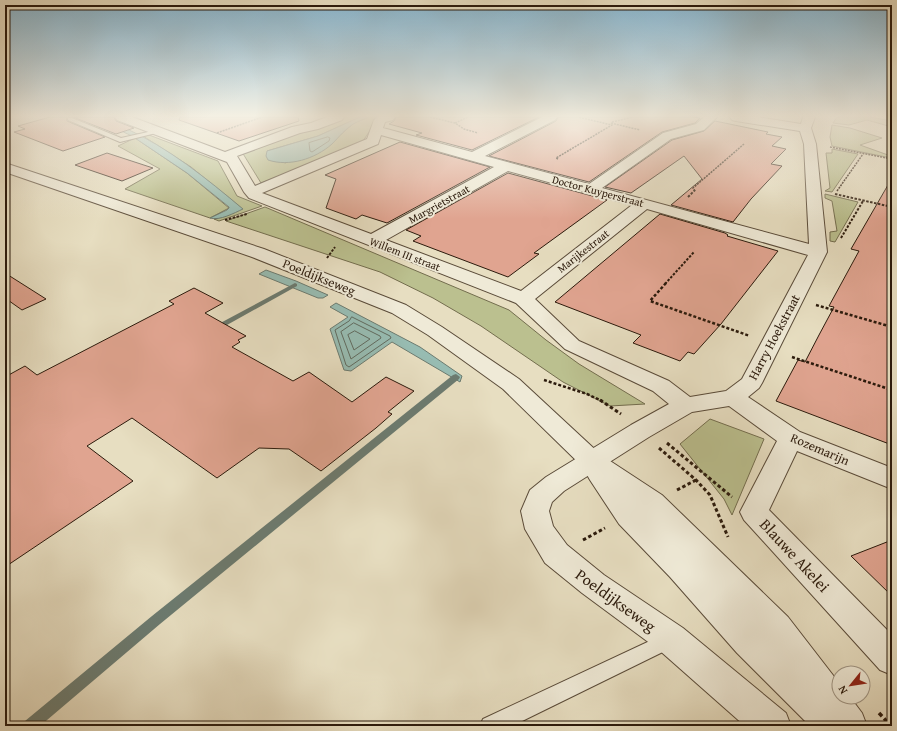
<svg xmlns="http://www.w3.org/2000/svg" width="897" height="731" viewBox="0 0 897 731" font-family="'Gentium Book Plus',serif">
  <rect width="100%" height="100%" fill="#e7dec1"/>
  <filter id="stains"><feTurbulence type="fractalNoise" baseFrequency=".005" numOctaves="4"/><feColorMatrix values="0 0 0 0 .2 0 0 0 0 .09 0 0 0 0 .02 0 0 0 .5 -.17"/></filter>
  <radialGradient id="worn" r=".72"><stop offset=".6" stop-color="#630" stop-opacity="0"/><stop offset="1" stop-color="#630" stop-opacity=".3"/></radialGradient>
  <path fill="#bbc08f" stroke="#736d4e" d="M345 117H360L318 136 267 151 285 163 332 144 339 136 354 123 369 117H379L361 144 261 183 242 152Z
    M837 117H870L892 121V127L867 120 849 125 833 123Z
    M832 125 850 128 882 138 860 145 888 155 886 157 832 146 830 137Z
    M149 135 218 161 237 196 262 206 219 221 214 219 242 209 191 167 143 136Z
    M135 138 187 173 229 208 210 218 125 189 160 169 118 146Z
    M832 149 858 154 832 192 825 191 830 188 826 153H832Z
    M825 194 858 202 835 242 830 241V232L837 231 832 201 825 198Z
    M265 207 509 310 546 340 579 364 645 404 610 406 563 382 481 326 433 298 380 272 226 221Z
    M710 419 764 439 732 515 724 499 680 444Z"/>
  <path fill="#97bcb2" stroke="#6c7b70" d="M91 117C104 117 113 122 125 128 169 148 206 178 243 209 234 213 220 221 210 218L227 210 229 208V207L187 173 132 136Z
    M360 117H369C364 119 359 121 355 123 346 128 339 137 332 144 315 159 289 167 268 160L266 156 267 151 318 136Z
    M266 270 296 281 328 295 323 298H318L259 274Z
    M336 303 420 347 462 376 460 382 392 342 351 371 344 370 330 329 348 317 330 307Z"/>
  <g fill="none" stroke-linecap="round" stroke-linejoin="round">
    <path stroke="#616b5f" stroke-width="1" d="M328 137 330 138 329 141 312 152 310 151 309 143Z
      M352 317 390 336 391 338 349 367 346 365 335 330 349 321Z
      M354 323 380 336 381 338 351 359 341 332Z
      M355 331 370 339 354 350 348 335Z"/>
    <path fill="#6c7b70" fill-rule="evenodd" d="M295 283 297 284V286L218 330H215L211 328Z
      M456 374 460 377 459 379 160 624 40 726H23L25 721 152 616 453 375Z"/>
  </g>
  <path fill="#e0a490" stroke="#2b1a0c" d="M50 117H67V121L105 137 63 151 14 132 25 129 18 126Z
    M73 117H114L116 121 134 128 116 134Z
    M180 117H298L299 121 239 141 179 120Z
    M396 117H539L472 150 416 135 422 133 389 124 394 121Z
    M558 117H693L700 118 695 123 662 132 589 182 489 156 556 121Z
    M715 121 768 132 766 134 782 137 772 146 786 149 771 164 782 166 751 199 733 222 671 205 702 179 684 156 631 193 605 187 672 140 704 131Z
    M400 142 490 167 387 223 362 215 356 219 326 208 336 179 325 175Z
    M107 153 153 168 122 181 75 165Z
    M508 173 607 200 534 253 539 254 508 277 413 241 421 236 406 230Z
    M892 178V242L888 250 892 251V445L776 401 798 360 805 362 819 335 834 307 829 306 859 251 851 249Z
    M660 214 725 233 728 235 727 236 778 251 721 324 694 354 688 352 680 361 633 343 641 335 555 302Z
    M5 273 46 299 22 310 5 298Z
    M194 288 223 303 205 313 246 336 238 340 240 342 232 347 293 381 309 372 352 402 386 377 414 391 388 412 392 414 376 428 321 471 289 449 259 448 217 478 132 418 87 446 133 481 5 567V377L25 366 37 375 174 304 169 301Z
    M892 540V596L851 556Z"/>
  <g fill="none" stroke-linecap="round" stroke-linejoin="round">
    <defs>
      <path id="service" d="M68 118H72L121 138 157 130 160 132 120 142 68 120Z
        M669 632 675 634 678 640 675 646 512 726H480L483 719Z"/>
      <path id="minor" d="M115 117H132L225 152 292 127 311 123 327 117H344L342 120 318 129 300 133 237 156 255 186 367 139 374 120 377 117H395L393 120 385 122 383 128 472 152 542 117H557L555 120 485 156 589 184 663 133 696 124 704 117H717L704 130 671 139 602 188 809 244 804 144 800 131 736 121 732 120 730 117H758L801 124 803 117H815L811 128 816 144 827 252 762 383 759 388 748 397 800 432 892 468V489L797 451 769 510 892 635V675L880 670 744 520 740 512 777 441 729 406 692 412 649 437 564 491 552 502 549 511 553 526 567 545 604 575 683 628 786 713 791 726H745L659 650 582 593 545 563 525 529 521 511 530 490 546 477 631 425 669 404 653 391 565 349 516 303 249 198 244 192 227 162 117 120ZM381 135 494 167 371 234 262 193 378 144ZM508 171 632 205 521 291 386 240ZM647 209 808 255 742 379 726 391 690 397 669 381 579 341 535 299Z"/>
      <path id="tertiary" d="M5 163 264 249 406 305 442 327 519 379 601 455 662 495 788 617 839 683V697H850L862 713 867 726H810L737 653 670 577 619 524 590 480 586 473 587 471 503 389 428 335 392 313 252 257 5 172Z"/>
    </defs>
    <use href="#service" stroke="#5a4b39" stroke-width="2"/>
    <use href="#minor" stroke="#5a4b39" stroke-width="2"/>
    <use href="#tertiary" stroke="#5a4b39" stroke-width="2"/>
    <path stroke="#2b1a0c" stroke-width="1.5" stroke-dasharray="2 1" stroke-linecap="butt" d="M430 117 455 123 464 129 478 133
      M612 122 633 117
      M455 123 468 117
      M611 123 640 130
      M217 133 262 117
      M830 147 892 159
      M558 159 556 158 612 125 578 117
      M695 191 693 188 744 144
      M837 191 863 154"/>
    <path stroke="#2b1a0c" stroke-width="2" stroke-dasharray="2.5 1.5" stroke-linecap="butt" d="M835 194 892 207
      M688 197 695 190
      M225 220 247 214
      M841 238 863 201
      M327 258 335 247
      M665 284 694 252"/>
    <path stroke="#2b1a0c" stroke-width="2.5" stroke-dasharray="3 2" stroke-linecap="butt" d="M666 283 650 301 750 336
      M816 305 892 327
      M792 357 892 390
      M544 380 587 394 602 401"/>
    <path stroke="#2b1a0c" stroke-width="3" stroke-dasharray="3.5 2.5" stroke-linecap="butt" d="M600 400 621 414
      M667 443 732 497
      M659 448 696 480 710 495 728 537
      M677 490 696 480
      M583 540 605 528"/>
    <path stroke="#2b1a0c" stroke-width="3.5" stroke-dasharray="4.5 3" stroke-linecap="butt" d="M879 713 891 726"/>
    <use href="#service" fill="#efead7" fill-rule="evenodd"/>
    <use href="#minor" fill="#efead7" fill-rule="evenodd"/>
    <use href="#tertiary" fill="#efead7" fill-rule="evenodd"/>
  </g>
  <linearGradient id="sky" x2="0" y2="1"><stop stop-color="#87b7d2"/><stop offset="0.53" stop-color="#f4f0e3"/><stop offset="1" stop-color="#f4f0e3" stop-opacity="0"/></linearGradient>
  <rect width="897" height="219" fill="url(#sky)"/>
  <g text-anchor="middle" dominant-baseline="central" stroke-width="4" stroke-linejoin="round" paint-order="stroke">
    <g font-size="11" fill="#2b1a0c" stroke="#efead7">
      <text transform="translate(598 191) rotate(15)">Doctor Kuyperstraat</text>
      <text transform="translate(439 204) rotate(-29)">Margrietstraat</text>
      <text transform="translate(583 251) rotate(-38)">Marijkestraat</text>
      <text transform="translate(405 254) rotate(21)">Willem III straat</text>
    </g>
    <g font-size="13" fill="#2b1a0c" stroke="#efead7">
      <text transform="translate(319 277) rotate(22)">Poeldijkseweg</text>
      <text transform="translate(774 337) rotate(-62)">Harry Hoekstraat</text>
      <text transform="translate(820 449) rotate(23)">Rozemarijn</text>
    </g>
    <g font-size="16" fill="#2b1a0c" stroke="#efead7">
      <text transform="translate(795 555) rotate(47)">Blauwe Akelei</text>
      <text transform="translate(616 600) rotate(36)">Poeldijkseweg</text>
    </g>
  </g>
  <rect width="897" height="731" fill="none" stroke="#e7dec1" stroke-width="20"/>
  <rect x="6" y="6" width="885" height="719" fill="none" stroke="#2b1a0c" stroke-width="2"/>
  <rect x="10" y="10" width="877" height="711" fill="none" stroke="#2b1a0c"/>
  <g transform="translate(851 685) rotate(240)"><circle r="19" fill="#efead7" stroke="#a19786"/>
  <path d="M0-3L7 15L0 10L-7 15Z" fill="#8f2418"/>
  <text y="-6" font-size="11" font-weight="bold" text-anchor="middle" fill="#2b1a0c">N</text>
  </g>
  <rect width="100%" height="100%" filter="url(#stains)"/>
  <rect width="100%" height="100%" fill="url(#worn)"/>
</svg>
